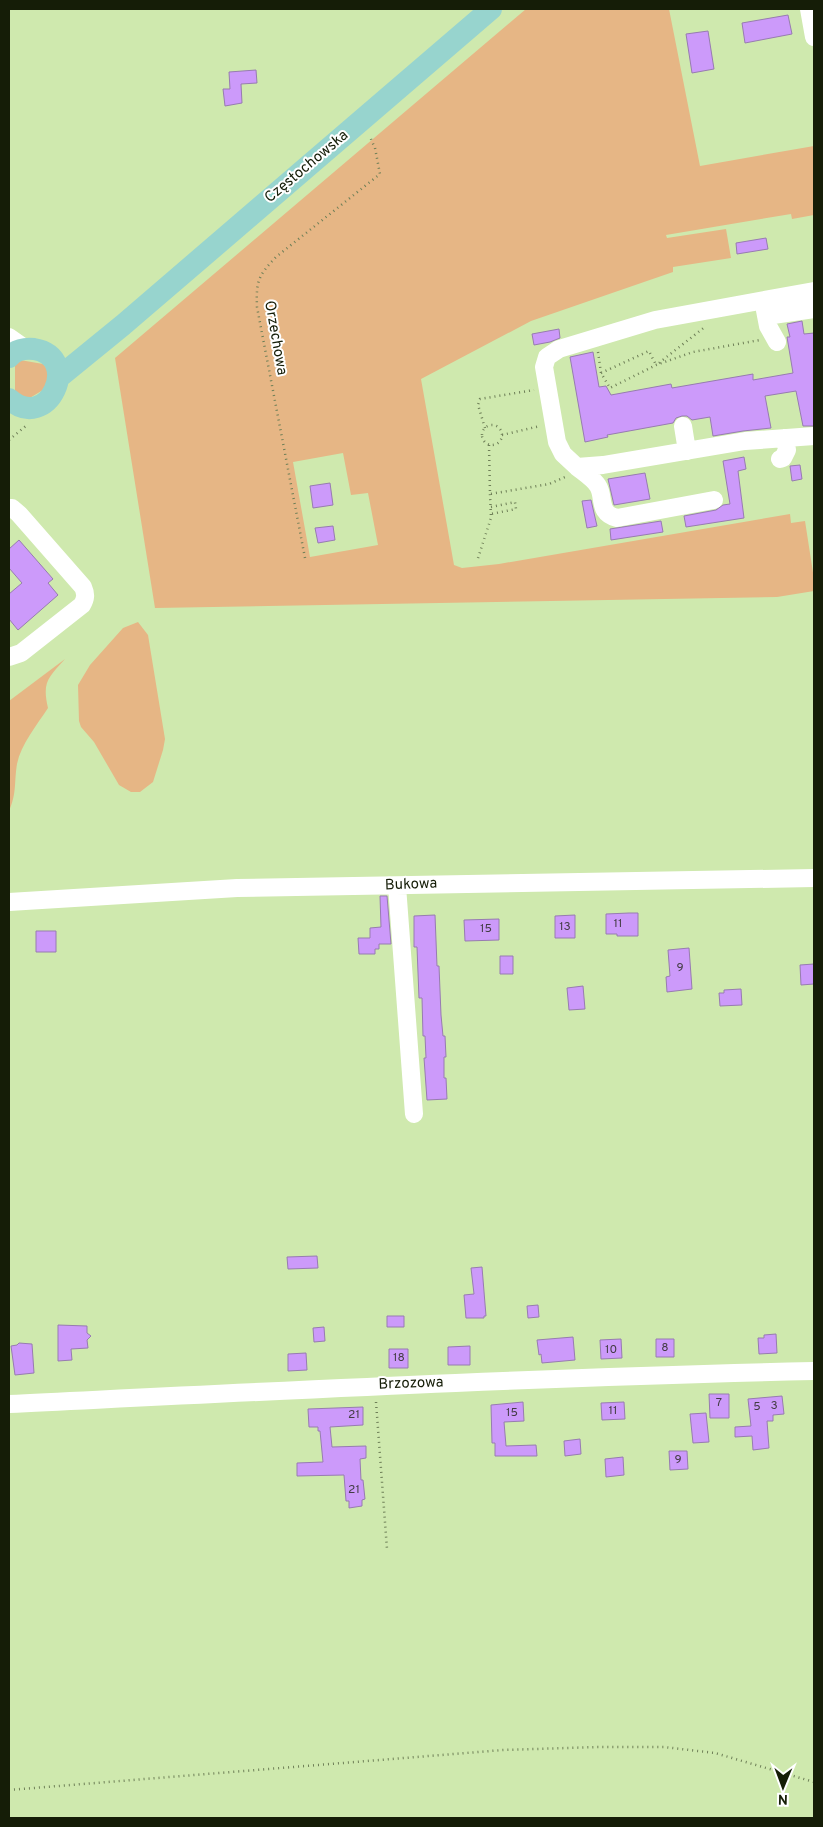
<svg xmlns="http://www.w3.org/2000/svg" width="823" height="1827" viewBox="0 0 823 1827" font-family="Overpass,sans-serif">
  <rect width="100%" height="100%" fill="#cfe9ae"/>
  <path fill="#e6b685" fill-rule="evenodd" d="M526 9H669L700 166 814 146V215L792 219 791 214 666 235 667 238 726 229 731 258 673 267V272L531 321 421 379 454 565 462 568 499 564 790 514 791 523 805 521 814 579V591L777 597 155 608 115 358ZM343 453 351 495 368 493 378 545 310 557 293 462Z
    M20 360 43 364 48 370V387L28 399 15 394V364Z
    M138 622 148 635 165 739 163 750 153 782 140 792H131L119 785 94 742 81 727 79 721 78 685 90 665 123 628Z
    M65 659C48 678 42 682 48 708 37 725 21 744 17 764 14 782 17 793 9 811V701Z"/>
  <path fill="#cc9afa" stroke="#977cb0" d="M788 15 792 34 745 43 742 23Z
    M708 31 714 69 692 73 686 34Z
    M256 70 257 83 241 84 242 103 225 106 223 89H230L229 72Z
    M766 238 768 249 737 254 736 243Z
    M802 321 804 334 814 333V426H803L796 391 765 396 771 428 743 431 713 436 710 417 692 420 687 416H682L676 418 673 423 607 435 608 437 585 442 570 357 593 352 599 387 606 386 611 395 671 384 672 388 753 374V380L793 373 787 337H790L787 324Z
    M559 329 560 338 550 342 534 345 532 334Z
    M744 457 746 469 738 471 744 518 686 527 684 516 716 510 723 505 730 504 723 461Z
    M800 465 802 479 792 481 790 466Z
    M645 473 650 499 614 505 608 479Z
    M330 483 333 505 313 508 310 486Z
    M591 500 597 526 587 528 582 501Z
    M661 521 663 532 611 540 610 529Z
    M333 526 335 540 318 543 315 528Z
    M19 540 53 579 48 583 58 595 18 630 9 619V594L22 583 9 568V549Z
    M380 896H387L391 944H379V949H375V954H359L358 938H370V928L381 927Z
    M629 913H638V936H617V934H606V914Z
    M435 915 437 966H439L441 1015 443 1036H445L446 1057H444V1078H446L447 1099 427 1100 424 1058H426L425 1036H423L422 998H419L417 947H414V916Z
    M575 915V938H555V916Z
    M499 919V940L465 941 464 920Z
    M36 931H56V952H36Z
    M689 948 692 989 667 992 666 977 670 976 668 950Z
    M500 956H513V974H500Z
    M814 964V984L801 985 800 965Z
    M583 986 585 1009 569 1010 567 988Z
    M741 989 742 1005 720 1006 719 993H724V990Z
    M317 1256 318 1268 288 1269 287 1257Z
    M482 1267 486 1316H484V1318H466L464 1295 474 1294 471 1268Z
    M538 1305 539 1317 528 1318 527 1306Z
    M387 1316H404V1327H387Z
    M58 1325 87 1326V1333L91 1336 87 1340 88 1348 71 1349 72 1360 58 1361Z
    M324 1327 325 1341 314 1342 313 1328Z
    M776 1334 777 1353 759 1354 758 1338H764V1335Z
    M573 1337 575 1360 542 1363 541 1354 539 1355 537 1340Z
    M621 1339 622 1358 601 1359 600 1340Z
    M656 1339H674V1357H656Z
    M19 1343 32 1344 34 1373 15 1375 11 1346 17 1345Z
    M470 1346V1365H448V1347Z
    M389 1349H408V1368H389Z
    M306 1353 307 1370 288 1371V1354Z
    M709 1394H729V1418H710Z
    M782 1396 784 1414 773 1415V1421H767L769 1448 753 1450 752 1436 735 1437V1427L751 1426 748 1399Z
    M523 1402 524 1421 504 1422 506 1446 536 1445 537 1456H495V1443H492L491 1405Z
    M624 1402 625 1419 602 1420 601 1403Z
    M363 1407V1425L330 1427 332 1447 366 1446V1458L360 1459 361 1480H363L365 1499 362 1500V1506L349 1508V1501H346L344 1475 297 1476V1463L323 1462 320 1431H318V1427H309L308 1409Z
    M706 1413 709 1442 693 1443 690 1414Z
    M580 1439 581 1454 565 1456 564 1441Z
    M669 1451H687L688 1469 670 1470Z
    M623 1457 624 1475 606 1477 605 1459Z"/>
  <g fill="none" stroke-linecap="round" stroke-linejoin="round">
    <path stroke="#6e7f57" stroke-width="2.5" stroke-dasharray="1 4" stroke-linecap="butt" d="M598 352 601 373 610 388 656 365 693 352 760 340
      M659 363 706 326
      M601 373 649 351 656 365
      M482 435a10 10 0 1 1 20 0a10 10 0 1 1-20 0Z
      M485 428 478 405 480 399 534 390
      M502 435 540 426
      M9 440 27 425
      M489 445 490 494 549 484 565 477
      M491 507 515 502 516 509 491 514
      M305 558 257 307C256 281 258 276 276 257L380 174 375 148 370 137
      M478 558 491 518 490 494
      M376 1402 387 1549
      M9 1790 503 1750 598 1747H664L715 1753 814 1782"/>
    <path stroke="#fff" stroke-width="18" d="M809 9 814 37
      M814 291 655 320 559 349 547 357 544 367 557 442 563 454 577 467 603 465 745 441 814 436
      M764 305 768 326 777 342
      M766 316 814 309
      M9 337 26 349
      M683 426 687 451
      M780 459 783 458 787 450 785 438
      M577 467C583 472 594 479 598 486 605 497 597 513 617 518L714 500
      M9 508H12L19 514 83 587C86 594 86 598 82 605L21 653 9 657
      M397 886 414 1114
      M9 902 237 888 814 878
      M9 1404C277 1391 545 1377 814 1371"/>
    <path stroke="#97d4ce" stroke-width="22" d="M9 357C15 350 25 348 34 349 83 357 48 434 9 399
      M58 378 123 325 491 9"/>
  </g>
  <g text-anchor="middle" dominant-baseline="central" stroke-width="4" stroke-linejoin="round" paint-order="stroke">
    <g font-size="12" fill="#433c44">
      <text x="618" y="924">11</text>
      <text x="565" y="927">13</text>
      <text x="486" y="929">15</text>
      <text x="680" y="968">9</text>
      <text x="665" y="1348">8</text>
      <text x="611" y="1350">10</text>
      <text x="399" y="1358">18</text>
      <text x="719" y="1403">7</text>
      <text x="774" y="1406">3</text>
      <text x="757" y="1407">5</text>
      <text x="613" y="1411">11</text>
      <text x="512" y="1413">15</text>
      <text x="354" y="1415">21</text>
      <text x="678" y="1460">9</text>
      <text x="354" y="1490">21</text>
    </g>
    <g font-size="15" fill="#151d07" stroke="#fff">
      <text transform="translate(307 167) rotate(-40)">Częstochowska</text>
      <text transform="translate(275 338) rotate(80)">Orzechowa</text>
      <text transform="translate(411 885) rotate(-2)">Bukowa</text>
      <text transform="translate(411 1384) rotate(-2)">Brzozowa</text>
    </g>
  </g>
  <rect width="823" height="1827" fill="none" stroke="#151d07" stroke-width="20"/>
  <g transform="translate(783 1787) rotate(181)" stroke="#ffffff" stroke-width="4" paint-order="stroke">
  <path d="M0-4L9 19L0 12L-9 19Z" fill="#151d07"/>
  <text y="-8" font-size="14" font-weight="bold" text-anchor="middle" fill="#151d07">N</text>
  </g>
</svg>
